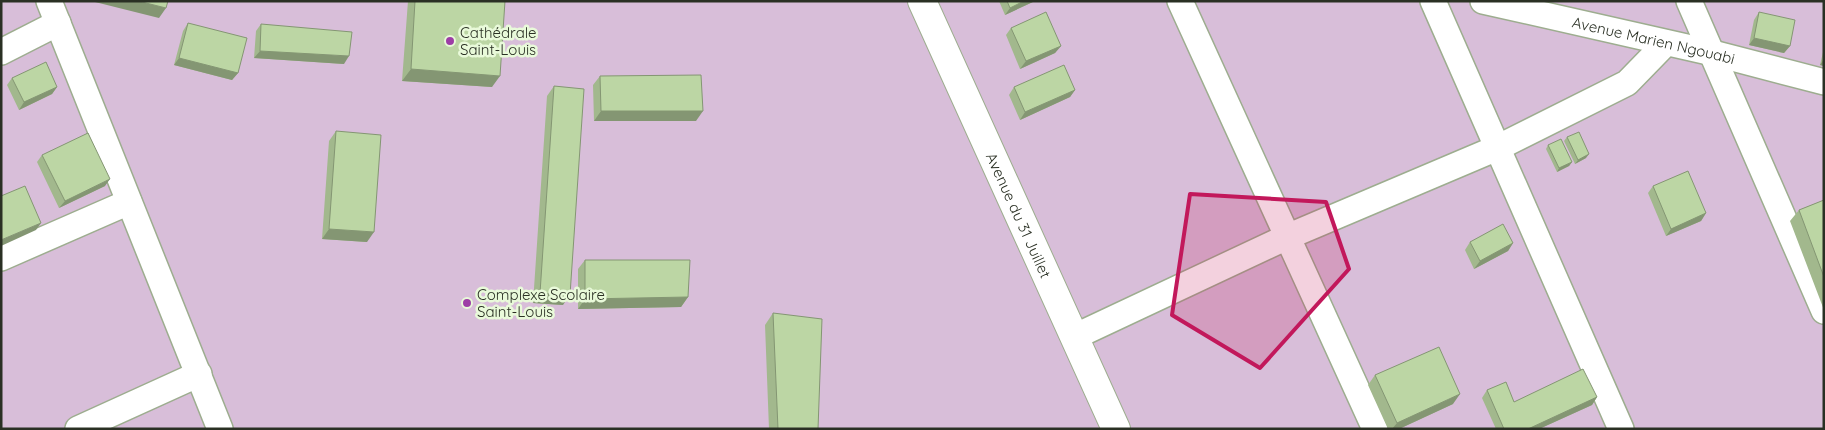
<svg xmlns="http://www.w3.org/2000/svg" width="1825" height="430" viewBox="0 0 1825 430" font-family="Quicksand,sans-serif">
  <rect width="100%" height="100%" fill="#e9fada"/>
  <path fill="#d8bed9" d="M1 1H1824V429H1Z"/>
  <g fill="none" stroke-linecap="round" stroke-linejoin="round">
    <defs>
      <g id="minor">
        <path d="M49 1 220 429"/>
        <path d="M1180 1 1375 429"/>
        <path d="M1433 1 1621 429"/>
        <path id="s1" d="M1483 1 1713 53 1824 82"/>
        <path d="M1689 1 1824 311"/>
        <path d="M1 52 58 23"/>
        <path d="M1 258 129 202"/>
        <path d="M1074 337 1287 237 1497 148 1627 83 1666 43"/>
        <path d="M78 429 199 374"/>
      </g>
      <g id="tertiary">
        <path id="s2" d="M922 1 1116 429"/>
      </g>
    </defs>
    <use href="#minor" stroke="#9dad8f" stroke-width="28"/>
    <use href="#tertiary" stroke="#9dad8f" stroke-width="30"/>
    <use href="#minor" stroke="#fff" stroke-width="25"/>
    <use href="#tertiary" stroke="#fff" stroke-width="28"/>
  </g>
  <path fill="#a2b88d" d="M408 1H505L492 87 402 81Z
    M999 1H1035L1005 15Z
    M1759 12 1790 46 1784 53 1749 45 1754 20Z
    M188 23 238 73 232 80 174 65 183 31Z
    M261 24 344 64 254 58 256 31Z
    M1011 28 1061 46 1055 53 1020 69 1006 35Z
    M1824 48V66L1820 65Z
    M600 76 696 121H594L593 85Z
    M12 78 57 87 52 94 19 110 7 85Z
    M554 86 563 305 533 303 547 96Z
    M1014 87 1075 90 1070 97 1020 120 1009 95Z
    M336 131 367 242 322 239 329 141Z
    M1567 137 1586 158 1575 164 1564 141Z
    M1548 145 1572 162 1569 166 1557 172 1546 149Z
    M42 155 105 186 59 208 37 162Z
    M1653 186 1706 213 1701 221 1666 236 1648 193Z
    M1824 200V310L1790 221 1799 210Z
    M1470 242 1513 243 1508 251 1474 269 1465 250Z
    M585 260 688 297 681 307 578 309V269Z
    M773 313 818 429H769L765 325Z
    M1375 375 1453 404 1399 429H1388L1368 385Z
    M1487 390 1514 402 1597 397 1592 405 1539 429H1496L1482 398Z"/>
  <path fill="#849673" d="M91 1H138L166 8 159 18Z
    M1024 1H1035L1005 15 1010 8Z
    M1754 38 1790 46 1784 53 1749 45Z
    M1061 46 1055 53 1020 69 1026 61Z
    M260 51 349 56 344 64 254 58Z
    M179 58 238 73 232 80 174 65Z
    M1824 59V66L1820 65Z
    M411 69 500 76 492 87 402 81Z
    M57 87 52 94 19 110 24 102Z
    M1075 90 1070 97 1020 120 1025 112Z
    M601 111H703L696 121H594Z
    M1589 154 1586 158 1575 164 1578 160Z
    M1572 162 1569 166 1557 172 1559 168Z
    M110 179 105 186 59 208 65 201Z
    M1706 213 1701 221 1666 236 1671 229Z
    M41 223 36 230 1 246V240Z
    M329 229 374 232 367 242 322 239Z
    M1513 243 1508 251 1474 269 1480 261Z
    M540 293 570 295 563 305 533 303Z
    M688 297 681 307 578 309 585 299Z
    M1460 394 1453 404 1399 429H1392L1397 423Z
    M1597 397 1592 405 1539 429H1528Z"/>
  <path fill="#bcd6a4" stroke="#849673" d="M138 1H168L166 8Z
    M415 1H505L500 76 411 69Z
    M1007 1H1024L1010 8Z
    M1046 12 1061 46 1026 61 1011 28Z
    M1759 12 1795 20 1790 46 1754 38Z
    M188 23 247 38 238 73 179 58Z
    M261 24 352 32 349 56 260 51Z
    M46 62 57 87 24 102 12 78Z
    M1064 65 1075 90 1025 112 1014 87Z
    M701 75 703 111H601L600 76Z
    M554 86 584 89 570 295 540 293Z
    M336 131 381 135 374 232 329 229Z
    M1579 132 1589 154 1578 160 1567 137Z
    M88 133 110 179 65 201 42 155Z
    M1561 139 1572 162 1559 168 1548 145Z
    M1688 171 1706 213 1671 229 1653 186Z
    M25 186 41 223 1 240V196Z
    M1824 200V277L1799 210Z
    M1503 224 1513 243 1480 261 1470 242Z
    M585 260H690L688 297 585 299Z
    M773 313 822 319 818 429H778Z
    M1439 347 1460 394 1397 423 1375 375Z
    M1583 369 1597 397 1528 429H1504L1487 390 1506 382 1514 402Z"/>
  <path fill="#c2185b" fill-opacity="0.2" stroke="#c2185b" stroke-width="4" stroke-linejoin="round" d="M1190 194 1326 202 1349 269 1260 368 1172 315Z"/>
  <g fill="#9d3ea6" stroke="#e9fada" stroke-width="2">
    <circle cx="450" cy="41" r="5"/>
    <circle cx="467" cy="303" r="5"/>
  </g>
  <g text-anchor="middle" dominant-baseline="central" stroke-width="5" stroke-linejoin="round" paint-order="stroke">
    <g font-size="15" fill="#2a3024" stroke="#e9fada" text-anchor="start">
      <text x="460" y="32">Cathédrale<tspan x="460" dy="17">Saint-Louis</tspan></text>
      <text x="477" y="294">Complexe Scolaire<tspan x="477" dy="17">Saint-Louis</tspan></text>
    </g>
    <g font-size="15" fill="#2a3024" stroke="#e9fada">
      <text stroke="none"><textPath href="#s1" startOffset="175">Avenue Marien Ngouabi</textPath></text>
      <text stroke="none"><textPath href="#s2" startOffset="235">Avenue du 31 Juillet</textPath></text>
    </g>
  </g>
  <rect width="1825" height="430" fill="none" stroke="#2a3024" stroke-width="5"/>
</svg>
